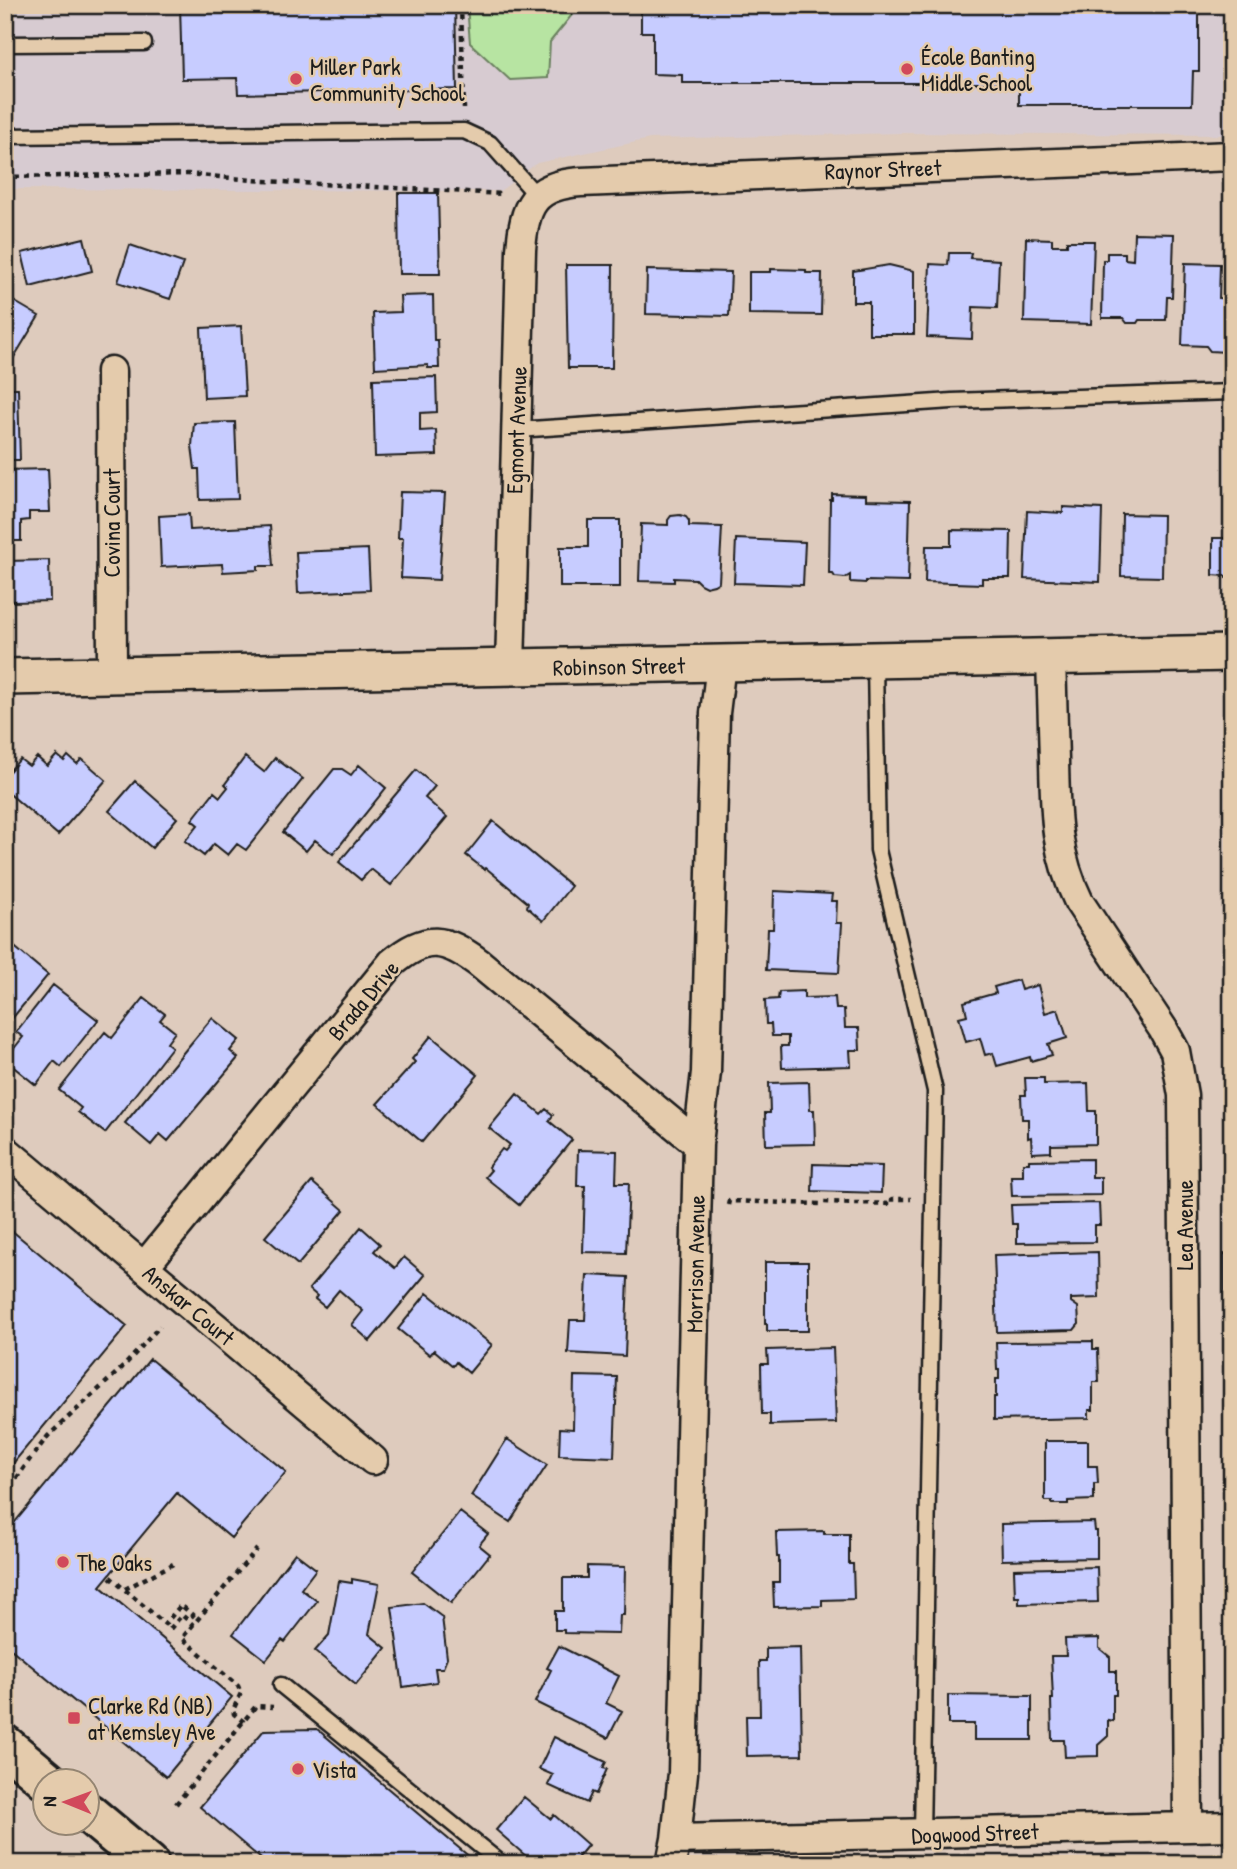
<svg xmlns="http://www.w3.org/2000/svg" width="1237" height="1869" viewBox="0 0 1237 1869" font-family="'Patrick Hand',sans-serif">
  <rect width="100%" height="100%" fill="#decbbd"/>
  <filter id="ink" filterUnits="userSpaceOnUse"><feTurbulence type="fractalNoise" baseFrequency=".0143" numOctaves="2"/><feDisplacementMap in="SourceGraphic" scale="14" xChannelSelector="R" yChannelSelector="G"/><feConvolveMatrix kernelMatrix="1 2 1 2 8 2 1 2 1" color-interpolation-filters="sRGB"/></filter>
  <g filter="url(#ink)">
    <path fill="#d7cbd1" d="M5 5H1230L1228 135 900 133 650 139 537 163 500 191 5 189Z"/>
    <path fill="#b7e4a2" stroke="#6a805f" stroke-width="2" d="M467 5H580L550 42 548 78 510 80 470 43Z"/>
    <path fill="#c7ccff" stroke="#1c1c1c" stroke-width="2" d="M180 5H455L457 89 238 94 237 78 182 79Z
      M641 5H1199V71H1193L1192 105H1019V83H682V75L653 74V32H641Z
      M398 193H438L440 274H399Z
      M1134 233 1174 234 1172 297H1167L1166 320H1139L1137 323H1127L1123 318H1102L1103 260H1107V253H1125V259L1133 260Z
      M84 238 92 271 30 287 22 253Z
      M1026 238 1052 239V245H1067V241H1094L1091 324 1024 322Z
      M130 245 183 263 170 299 118 282Z
      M949 253H971L970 258 999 260 997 308 973 307 972 339 927 337 930 264 948 265Z
      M1185 263 1220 264 1219 298 1230 299 1229 303H1232V347L1226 352 1210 351 1206 346 1182 345Z
      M566 265H613L612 368H568Z
      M889 265 914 271V334H869V302H853V271Z
      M771 269 806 270V273H822L821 315 749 314V272H771Z
      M647 270 731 272 729 316 646 314Z
      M433 295 434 340H438L439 368H428V365L375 368 373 313 401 312 400 296Z
      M5 296 39 316 5 372Z
      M241 326 245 396 204 398 201 328Z
      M436 377 437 412 420 413V431L436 430 437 455 375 457 373 379Z
      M5 388H18L20 460H5Z
      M235 422 238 499 200 500 199 469H195L192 446 194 423Z
      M48 469 50 512H29V520L21 521V541H5V470Z
      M400 492 445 493 439 580 401 578 403 538H398Z
      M832 494 866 495V500L910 501 908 582 866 581V583L850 582V575L845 578 835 577 833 574H829L830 500H832Z
      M1063 507 1102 509 1100 582 1024 579 1027 511 1063 513Z
      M189 514 190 530 270 526 273 566H258V570L223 572 222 564 161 567 159 516Z
      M1122 514 1163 515 1162 577 1121 576Z
      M680 515 686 517 689 521V526L722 527 719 582 714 585 706 587 700 584 695 579 674 578V582L639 581 641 524 668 525V520L671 516Z
      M588 520H620V587H560V547H588Z
      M951 530 1011 531 1010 578H982V584L925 582 926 546H951Z
      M1213 538H1232V578H1226V576L1213 575Z
      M736 539 805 542 803 585 734 583Z
      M368 549 370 590 298 593 296 552Z
      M49 560 50 601 14 602V601H5V561Z
      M57 755 64 761 68 756 77 764 82 759 106 780 58 835 5 790V776L20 759 29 766 37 757 47 766Z
      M245 757 264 772 275 758 303 779 246 850 237 844 228 855 214 844 204 856 185 841 198 825 192 820 214 792 220 797 228 787 225 784Z
      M359 765 386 788 333 854 315 840 306 851 283 832 334 769H342L351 775Z
      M416 770 435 786 425 798 447 817 391 885 371 869 361 880 339 862Z
      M135 781 177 818 152 848 109 811Z
      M493 821 571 886 543 921 527 907 528 903 486 868 485 870 466 855Z
      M774 891 832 894 831 901H837L836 923H842L839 973 766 970 768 929H773Z
      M5 939 48 975 10 1021 5 1017Z
      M1018 980 1021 990 1038 985 1045 1013 1058 1009 1067 1038 1048 1044 1052 1055 1031 1061 1030 1057 997 1066 993 1053 985 1055 980 1038 966 1042 959 1017 967 1015 964 1002 996 993 994 987Z
      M53 985 98 1020 61 1067 54 1061 36 1085 5 1060 23 1037 16 1032Z
      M804 991V998L835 997 836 1009H844L845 1028H859L860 1050H850L851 1066 782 1068 781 1046H788V1036H772L771 1024H766L765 1000 778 999 779 992Z
      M144 998 165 1014 160 1020 175 1032 167 1043 172 1047 105 1133 78 1112 81 1108 59 1090 105 1032 112 1038Z
      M212 1018 239 1040 230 1051 238 1058 168 1141 160 1134 151 1145 125 1123Z
      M431 1036 478 1075 422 1142 377 1104 415 1062 412 1059Z
      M1025 1078H1044V1084L1088 1083 1089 1111H1096V1144L1051 1145V1152L1032 1153 1031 1137 1028 1138V1119H1022L1021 1095H1026Z
      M809 1082 810 1110H814L815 1144 766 1145 765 1113H770L769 1083Z
      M517 1094 541 1114 546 1109 553 1115 549 1121 572 1140 519 1205 485 1177 491 1170 488 1167 502 1149 505 1151 510 1145 489 1128Z
      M578 1150 617 1151 616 1183H629L626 1253 583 1252 585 1186H577Z
      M1092 1159V1177H1101V1195L1012 1196 1011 1176H1023V1163H1029V1160Z
      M813 1164 882 1166 881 1193 812 1191Z
      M312 1182 344 1210 298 1265 265 1237Z
      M1099 1203 1100 1225H1095V1242L1017 1243V1224H1012L1011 1205Z
      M5 1225 127 1326 5 1473Z
      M361 1227 380 1244 374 1251 395 1268 404 1257 425 1275 370 1341 352 1325 363 1311 339 1290 325 1307 315 1299 317 1296 309 1289Z
      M1098 1252 1099 1298 1071 1299V1302L1078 1307 1079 1324 1074 1330 997 1332 994 1255Z
      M1224 1254H1232V1355H1226Z
      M765 1262H808V1331H767V1324H765Z
      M587 1275 628 1277 625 1356 568 1353 570 1320H585Z
      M427 1293 492 1345 469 1373 456 1362 453 1366 434 1350 430 1355 398 1329Z
      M1093 1341V1349H1098L1099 1382H1093V1410H1089V1418L994 1420V1397H996V1379H999V1370H997L996 1342Z
      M833 1348 836 1423 770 1425V1414H762L761 1364H768L767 1350Z
      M150 1359 286 1472 231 1538 177 1493 100 1586 232 1697 166 1777 5 1644V1534Z
      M1227 1371H1232V1471H1229Z
      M574 1376 617 1377 614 1457 559 1455 560 1428 573 1429Z
      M507 1439 547 1465 510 1522 471 1496Z
      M1045 1441H1088V1466H1097L1098 1484H1094V1500L1068 1501V1504H1052V1501H1045Z
      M1230 1485H1232V1584H1231Z
      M460 1512 488 1534 479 1545 490 1554 451 1603 412 1572Z
      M1094 1522 1095 1531H1097V1558L1002 1560 1001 1524Z
      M824 1531V1534H849V1564H853L854 1599 822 1600V1606L774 1607 773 1582H779V1557H777L776 1532Z
      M295 1553 316 1569 301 1589 317 1601 285 1642 282 1640 266 1660 233 1634Z
      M587 1566 625 1567 624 1615H620L619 1634 564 1633V1630H555V1611H563V1578H587Z
      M1097 1567 1098 1602 1019 1604V1597H1015L1014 1569Z
      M352 1579 379 1584 369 1634 386 1648 356 1685 315 1651 329 1635 339 1581 352 1583Z
      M423 1603 442 1617 447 1658 443 1668H435L437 1682 403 1687 392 1607Z
      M1099 1638V1648L1110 1657V1671H1116V1695H1113V1721L1108 1720V1736L1098 1745V1756L1065 1757 1064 1740H1052L1051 1699H1053L1051 1656H1066L1065 1639Z
      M559 1646 619 1676 606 1703 622 1711 608 1738 535 1702 551 1670 547 1668Z
      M800 1647 802 1755 747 1756 746 1716H760L759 1661H766V1648Z
      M948 1695 1032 1696V1740H974V1724H948Z
      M317 1729 478 1864H267L200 1807 264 1730Z
      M554 1737 606 1762 603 1768 607 1769 596 1794 592 1792 587 1803 548 1785 553 1775 539 1769Z
      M524 1797 551 1819 554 1815 588 1845 573 1863 567 1858 562 1864H535L496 1830Z"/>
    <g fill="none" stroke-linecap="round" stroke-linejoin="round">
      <defs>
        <path id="service" d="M5 44 144 43
          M5 136 464 131 490 143 537 196
          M516 430 952 401 1232 392
          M875 661 878 850 935 1091 922 1835
          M281 1685 502 1864"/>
        <path id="minor" d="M111 371 112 675
          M1051 658C1052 692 1053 726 1054 760 1055 813 1055 853 1079 902L1163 1029 1175 1051 1183 1095 1188 1826
          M510 668 521 250C524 206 533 185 581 182L1232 156
          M5 1150 373 1460
          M144 1267 392 963C426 934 445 938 479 963L698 1144
          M676 1839 1232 1826
          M671 1864 676 1839 683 1773 698 1144 706 1072 715 713 721 664"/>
        <path id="tertiary" d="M5 677 1232 653"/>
        <path id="secondary" d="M5 1745 49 1782
          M88 1813 149 1864"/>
      </defs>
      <use href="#service" stroke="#1c1c1c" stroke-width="19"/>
      <use href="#minor" stroke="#1c1c1c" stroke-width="33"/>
      <use href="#tertiary" stroke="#1c1c1c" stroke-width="40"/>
      <use href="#secondary" stroke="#1c1c1c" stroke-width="44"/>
      <path stroke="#1c1c1c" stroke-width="4.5" stroke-dasharray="5 5" stroke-linecap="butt" d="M461 5 464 109
        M5 177 188 174 264 181 504 194
        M728 1205 729 1201 821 1204 824 1202 892 1204V1199H911
        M5 1495 30 1459 48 1436 124 1366 160 1326
        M110 1577 165 1624 181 1605 197 1619
        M125 1589 173 1564
        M170 1629 182 1615 193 1625
        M244 1722 234 1714 233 1710 241 1693 238 1686 182 1638 257 1549
        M176 1804 256 1706 273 1707"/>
      <use href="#service" stroke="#e4cbac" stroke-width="14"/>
      <use href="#minor" stroke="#e4cbac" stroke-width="28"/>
      <use href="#tertiary" stroke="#e4cbac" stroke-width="35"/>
      <use href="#secondary" stroke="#e4cbac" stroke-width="38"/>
    </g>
  </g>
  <g fill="#d1495b" stroke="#e4cbac" stroke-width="2.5">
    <circle cx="907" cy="69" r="7"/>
    <circle cx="296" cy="79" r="7"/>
    <circle cx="63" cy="1562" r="7"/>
    <rect x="67" y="1711" width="14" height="14" rx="3.5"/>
    <circle cx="298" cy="1769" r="7"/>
  </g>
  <g text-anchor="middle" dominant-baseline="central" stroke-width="5" stroke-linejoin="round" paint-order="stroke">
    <g font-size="23" fill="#1c1c1c" stroke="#e4cbac" text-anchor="start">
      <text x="921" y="56">École Banting<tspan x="921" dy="26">Middle School</tspan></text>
      <text x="310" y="66">Miller Park<tspan x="310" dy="26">Community School</tspan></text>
      <text x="77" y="1562">The Oaks</text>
      <text x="88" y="1705">Clarke Rd (NB)<tspan x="88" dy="26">at Kemsley Ave</tspan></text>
      <text x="312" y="1769">Vista</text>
    </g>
    <g font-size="23" fill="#1c1c1c" stroke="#e4cbac">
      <text transform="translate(883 169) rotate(-2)">Raynor Street</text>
      <text transform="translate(516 430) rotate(-88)">Egmont Avenue</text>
      <text transform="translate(111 523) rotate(-90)">Covina Court</text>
      <text transform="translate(619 666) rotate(-1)">Robinson Street</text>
      <text transform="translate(363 1000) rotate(-50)">Brada Drive</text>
      <text transform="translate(1184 1225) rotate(-90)">Lea Avenue</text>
      <text transform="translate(695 1264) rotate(-89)">Morrison Avenue</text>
      <text transform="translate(189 1305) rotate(40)">Anskar Court</text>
      <text transform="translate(975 1833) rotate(-2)">Dogwood Street</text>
    </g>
  </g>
  <rect width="1237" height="1869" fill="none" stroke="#e4cbac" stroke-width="28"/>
  <rect x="14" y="14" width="1209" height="1841" fill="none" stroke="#1c1c1c" stroke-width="2.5" filter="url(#ink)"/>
  <g transform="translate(66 1802) rotate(271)"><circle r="33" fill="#e4cbac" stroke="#948572" stroke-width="2"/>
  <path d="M0-5L12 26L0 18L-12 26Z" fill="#d1495b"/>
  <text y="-10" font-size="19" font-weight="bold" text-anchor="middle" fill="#1c1c1c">N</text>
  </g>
</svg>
